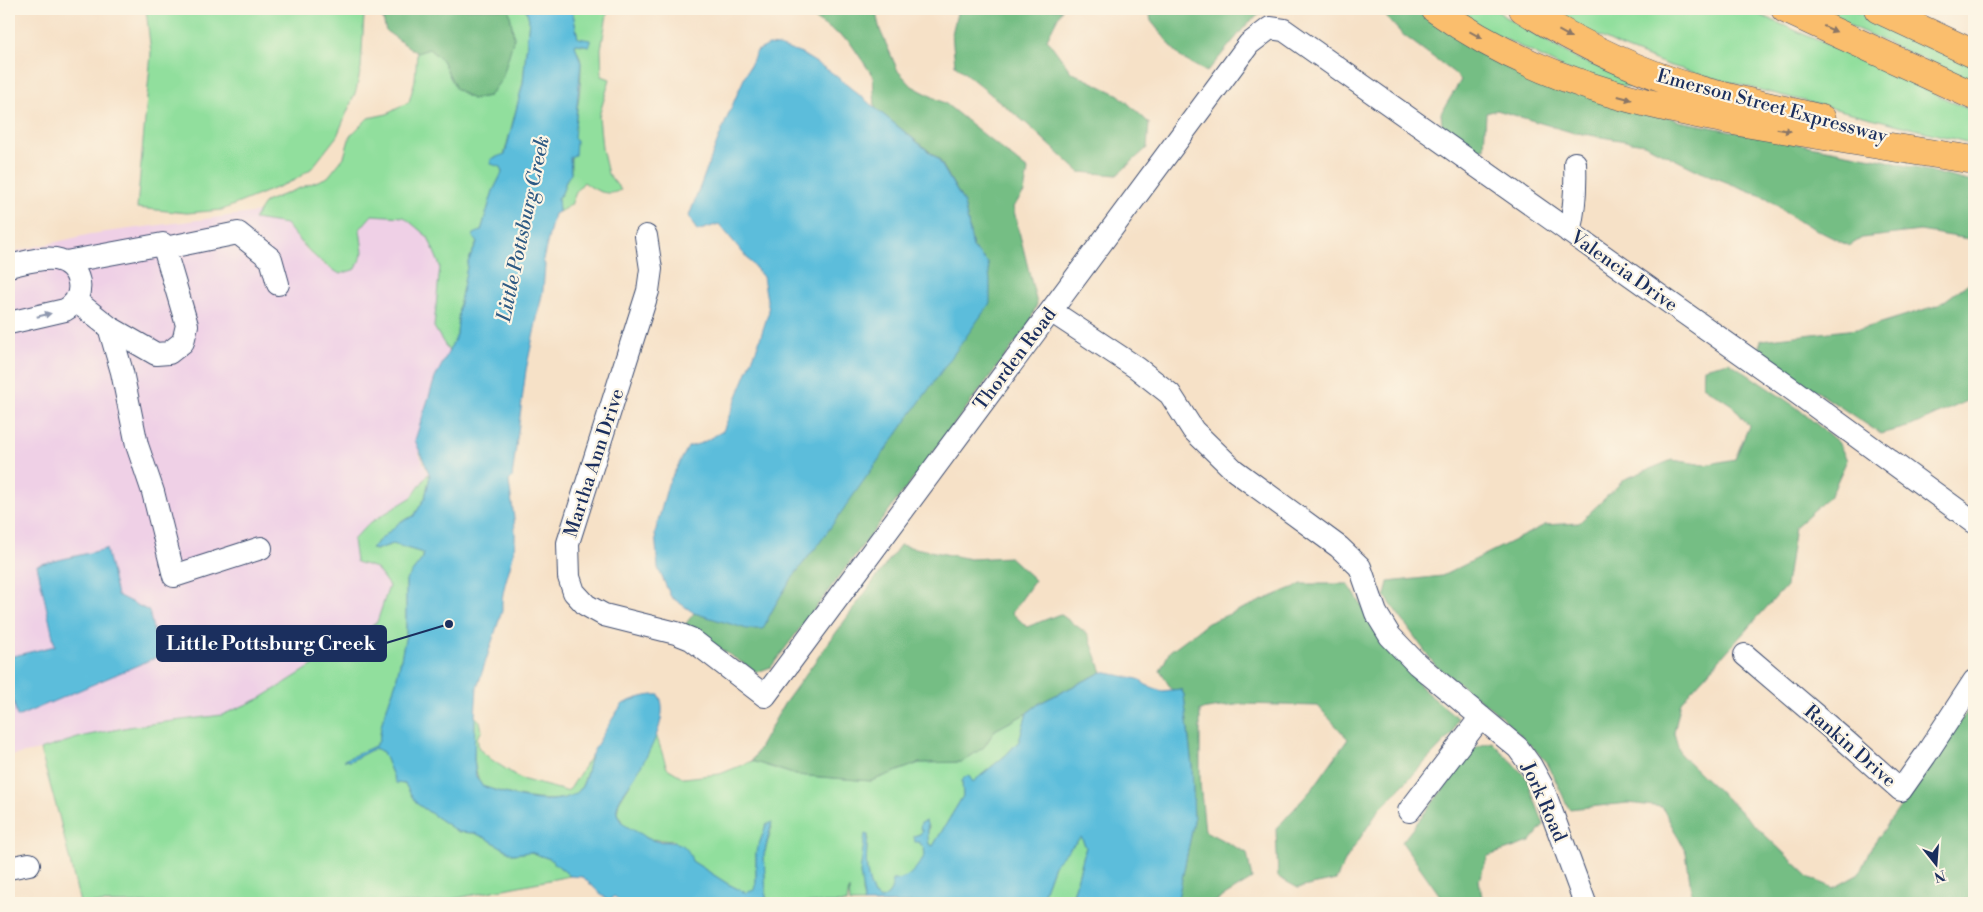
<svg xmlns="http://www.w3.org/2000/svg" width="1983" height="912" viewBox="0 0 1983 912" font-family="'Libre Bodoni',serif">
  <rect width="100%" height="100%" fill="#fcf5e5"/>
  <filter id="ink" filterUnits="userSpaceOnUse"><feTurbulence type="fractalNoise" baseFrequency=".02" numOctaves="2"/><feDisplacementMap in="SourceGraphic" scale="10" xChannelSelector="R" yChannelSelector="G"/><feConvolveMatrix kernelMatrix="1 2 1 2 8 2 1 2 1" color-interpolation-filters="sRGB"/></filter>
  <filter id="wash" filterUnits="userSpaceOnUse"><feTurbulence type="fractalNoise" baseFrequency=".0096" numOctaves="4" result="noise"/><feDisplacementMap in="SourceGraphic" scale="20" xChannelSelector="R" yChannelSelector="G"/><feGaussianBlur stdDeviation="1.12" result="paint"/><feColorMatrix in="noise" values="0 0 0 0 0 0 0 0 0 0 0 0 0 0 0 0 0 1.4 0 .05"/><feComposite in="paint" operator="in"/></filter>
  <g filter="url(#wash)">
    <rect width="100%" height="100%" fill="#f6e1c7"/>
    <path fill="#efd0e6" d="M259 212 255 219 286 224 306 249 324 265 340 274 363 252 360 229 372 215 404 217 428 237 440 266 434 327 449 352 435 378 419 454 428 474 412 497 368 524 356 562 376 568 389 586 377 622 350 642 261 698 222 715 134 726 84 736 40 750 9 756V253L91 234Z"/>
    <path fill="#91df9d" stroke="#56877e" d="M146 9H258L364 15 361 68 356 91 337 136 312 168 295 180 222 210 187 213 137 208 151 53Z
      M509 9H526L529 19 523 83 501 167 502 173 493 191 481 231 473 237 477 242 468 262 459 307 457 335 449 352 434 327 440 266 428 237 404 217 372 215 360 229 363 252 356 269 340 274C317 262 302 244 286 224L254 219 265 202 328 177 344 157 350 136 368 118 387 114 409 102 415 80 417 53 429 49 442 60 456 89 472 99 489 96 514 38Z
      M572 9H608L601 49 602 76 610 79 599 116 602 148 608 174 621 190C608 197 595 191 584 182L577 190 571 205 559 212 558 198C566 191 563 181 571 174 569 138 582 101 581 64 581 58 577 51 575 46L576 44 589 46 578 38Z
      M1444 9H1495L1505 17 1574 57 1632 81 1630 87 1590 81Z
      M1548 9H1747L1871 64 1974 112V144L1713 78 1668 65 1622 47 1582 28Z
      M1813 9H1850L1974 66V82Z
      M428 474 430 476 425 498 414 516 400 522 371 548 375 550 393 544 423 553V558L406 580V635L396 682 382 722 379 741 375 746 345 760 350 761 375 748 383 752 396 783 405 784 416 803 458 832 474 833 486 838 513 854 530 852 550 859 570 876 432 903H80L59 816 40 750 84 736 134 726 222 715 261 698 350 642 377 622 389 586 376 568 356 562 353 540 368 524 412 497Z
      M1027 713 1019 741 1006 755 973 782 962 781 963 796 933 846 929 844 927 836 929 826 920 834 914 836 924 848 925 855C920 863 915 871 907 877 904 879 900 879 897 882 891 888 890 896 881 899L874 895C864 873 866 859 868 835L862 891 864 900 863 903H850L849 889 847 903H774L766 898 764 855 772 826 766 825 756 853V882L754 891 746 893 728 884 692 861 675 841 649 839 624 825 617 813 619 802 635 776 656 734 667 768 684 778 720 774 752 761 796 775 871 781 919 763 962 762 984 747 995 730Z
      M475 716 480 721 482 731 477 738 479 749 492 760 521 779 566 791 570 789 592 754C589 763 584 788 577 793 555 808 505 794 482 786 470 766 475 739 475 716Z
      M1081 837 1086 847 1071 903H1040L1054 865Z"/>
    <path fill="#74be84" stroke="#487671" d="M392 9H509L514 38 502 79 489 96 472 99 456 89 442 60 429 49 417 53 386 31 382 15Z
      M799 9H875L880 30 898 71 912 86 946 104 1028 170 1024 193 1013 207 1037 304 1028 326 771 667 757 672 684 626 694 613 719 620 763 628C777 598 796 571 818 545L988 263 973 248 964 203 939 159 875 108 873 76 849 41Z
      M958 9H1062L1047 39 1071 72 1119 95 1149 123 1147 148 1117 175 1079 172 1027 124 955 65 952 34Z
      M1149 9H1267L1248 23 1207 72 1181 58 1151 21Z
      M1379 9H1418L1444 28 1679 121 1883 160 1972 182 1974 183V247L1970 239 1920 231 1862 238 1849 246 1795 219 1767 198 1701 172 1644 144 1571 132 1497 110 1486 113 1484 148 1474 151 1442 124 1441 113 1461 80 1453 72 1402 34Z
      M1974 279V398L1911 426 1881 434 1759 353 1761 340 1865 328 1939 305Z
      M1729 362 1796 407 1838 442 1847 460 1831 495 1795 527 1786 586 1681 702 1674 733 1680 754 1810 878 1834 888 1859 874 1871 848 1974 702V903H1675L1692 896 1686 852 1662 807 1628 803 1569 809 1547 762 1500 715 1435 665 1385 596 1388 582 1442 576 1545 525 1579 523 1625 479 1672 460 1705 465 1735 459 1749 426 1732 405 1703 386 1704 368Z
      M900 545 970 559 1010 557 1035 580 1012 613 1027 627 1060 614 1088 634 1102 672 1040 703 1027 713 995 730 984 747 962 762 919 763 871 781 796 775 752 761 784 704Z
      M1302 584H1348L1385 641 1426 692 1458 718 1452 734 1379 810 1346 859 1336 880 1298 888 1278 877 1276 829 1313 788 1348 739 1318 706 1242 704 1200 710V783L1205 831 1247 853 1252 879 1213 903H1177L1194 821 1192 767 1184 695 1181 689 1172 690 1160 671 1170 651 1208 623Z
      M1492 742 1526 777 1544 825 1530 842 1488 856 1479 880 1483 903H1441V897L1402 842 1476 747Z"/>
    <path fill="#5cbddb" stroke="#3c769c" d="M526 9H572L578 38 590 40V46L577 44 575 45 581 63 574 138 576 141 575 155 570 157 571 174C563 181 566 191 558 198L559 212 554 214 543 260 545 265 543 290 526 370 512 478 509 481C511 501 516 522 515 541 514 564 500 587 502 611L477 688 475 716 474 759 476 776 482 786C509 795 549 808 575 794 586 788 587 767 591 756 594 749 618 708 623 704 632 699 649 694 659 695 671 717 646 759 633 779 628 788 615 802 617 813 620 825 630 828 639 833 643 834 645 838 649 839 667 846 685 834 692 861L728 884 746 893 754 890 756 882V853L766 825 772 822 764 855 766 898 774 903H622L614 896 609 902 583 877 570 876 550 859 530 852 513 854 486 838 474 833 458 832 416 803 405 784 396 783 383 752 375 748 350 761 344 760 375 746 379 741 382 722 396 682 406 635V580L423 558V553L393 544 375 550 371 548 400 522 414 516 425 498 430 476 415 440 435 378 457 335 459 307 468 262 477 243 473 237 474 234 481 231 493 191 502 173 501 167 491 164V159L505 154 523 83 529 19Z
      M769 45 779 46 802 54 831 72 938 159 964 203 973 248 988 263 990 281V303L818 545C796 571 777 598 763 629H747L694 613 671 597 658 568 655 533 668 484 688 447 702 443 723 431 758 345 769 311 763 277 719 224 697 231 689 216C710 160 731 104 757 51Z
      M106 549 117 595 149 611 159 656 17 717 9 681V657L55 646 37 565Z
      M1102 672 1138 679 1146 685 1162 691 1181 689 1184 695 1192 767 1194 821 1177 903H1071L1086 847 1081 837 1054 865 1040 903H863L864 900 860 873 865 834 868 835C866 858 864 873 874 895L881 899C890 896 892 889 893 880 909 881 917 867 925 855L924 848 919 842H915L914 836 920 834 923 830 920 829 921 823 926 821C929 828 927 835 929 844L933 846 963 796 962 781 965 777 969 776 973 782 1006 755 1019 741 1027 713 1040 703Z"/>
  </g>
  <g filter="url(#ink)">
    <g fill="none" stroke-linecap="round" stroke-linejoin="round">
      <defs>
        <path id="minor" d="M1569 232C1575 209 1576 187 1575 163
          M646 236 651 269 648 291 568 543 569 577 574 592 586 605 604 615 676 633 691 639 765 696 1249 44 1270 28 1284 30 1789 387 1974 522
          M165 248 238 233 271 259 278 284
          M66 262 163 244 187 325 183 342 169 353 156 354 109 327 76 301
          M9 266C23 263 40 257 55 259 81 263 89 297 65 310L9 323
          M1051 311 1137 368 1170 394 1193 430 1234 470 1339 547 1360 567 1376 613 1390 636 1417 664 1518 748 1531 766 1542 786 1585 903
          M109 327 122 372 137 445 153 492 174 576 261 548
          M1745 655 1840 736 1901 790 1925 756 1974 681
          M1409 811 1481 717
          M9 868 29 864"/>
        <path id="highway" d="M1435 9C1545 88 1663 110 1794 131 1854 141 1914 151 1974 160
          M1523 9C1578 43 1637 72 1700 90 1740 101 1782 109 1822 119
          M1785 9 1974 96
          M1878 9 1974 54"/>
      </defs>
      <use href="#minor" stroke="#3c4a6e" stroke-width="24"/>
      <use href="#highway" stroke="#3c4a6e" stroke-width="29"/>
      <use href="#minor" stroke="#fff" stroke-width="22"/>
      <use href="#highway" stroke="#fabe6d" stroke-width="28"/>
    </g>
    <defs><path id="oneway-solid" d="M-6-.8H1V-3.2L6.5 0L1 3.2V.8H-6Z" transform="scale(1.25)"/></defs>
    <g fill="#8a7666">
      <use href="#oneway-solid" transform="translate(1830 29) rotate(24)"/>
      <use href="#oneway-solid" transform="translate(1565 34) rotate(29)"/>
      <use href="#oneway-solid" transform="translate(1476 35) rotate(29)"/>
      <use href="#oneway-solid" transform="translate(1625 98) rotate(15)"/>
      <use href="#oneway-solid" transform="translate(1784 130) rotate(9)"/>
    </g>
    <use fill="#8d97ae" href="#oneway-solid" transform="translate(44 315) rotate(-13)"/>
  </g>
  <g text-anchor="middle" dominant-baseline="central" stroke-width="4.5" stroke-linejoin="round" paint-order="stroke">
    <g font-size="19" fill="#1b2f5e" stroke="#fcf5e5">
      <text transform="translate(1772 106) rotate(15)">Emerson Street Expressway</text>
      <text transform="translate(1624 271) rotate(35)">Valencia Drive</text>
      <text transform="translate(1015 359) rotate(-53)">Thorden Road</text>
      <text transform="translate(594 463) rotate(-72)">Martha Ann Drive</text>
      <text transform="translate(1850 746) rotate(41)">Rankin Drive</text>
      <text transform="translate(1544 802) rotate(66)">Jork Road</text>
    </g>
    <g font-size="20" font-style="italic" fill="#2e5a84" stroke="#fcf5e5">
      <text transform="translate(524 229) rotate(-78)">Little Pottsburg Creek</text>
    </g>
  </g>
  <path fill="none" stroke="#1b2f5e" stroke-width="2" d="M449 624L386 643"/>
  <circle fill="#1b2f5e" stroke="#fcf5e5" stroke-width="2" cx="449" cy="624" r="5"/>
  <rect fill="#1b2f5e" stroke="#1b2f5e" stroke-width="2" x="157" y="626" width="229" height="35" rx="5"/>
  <g font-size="20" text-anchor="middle" font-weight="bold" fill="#fff">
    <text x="271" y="650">Little Pottsburg Creek</text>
  </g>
  <rect width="1983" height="912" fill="none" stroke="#fcf5e5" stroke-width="30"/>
  <g transform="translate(1936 864) rotate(163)" stroke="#fcf5e5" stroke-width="4" paint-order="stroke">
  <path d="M0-4L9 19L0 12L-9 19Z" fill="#1b2f5e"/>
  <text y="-8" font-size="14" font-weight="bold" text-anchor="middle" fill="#1b2f5e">N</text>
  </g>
</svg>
